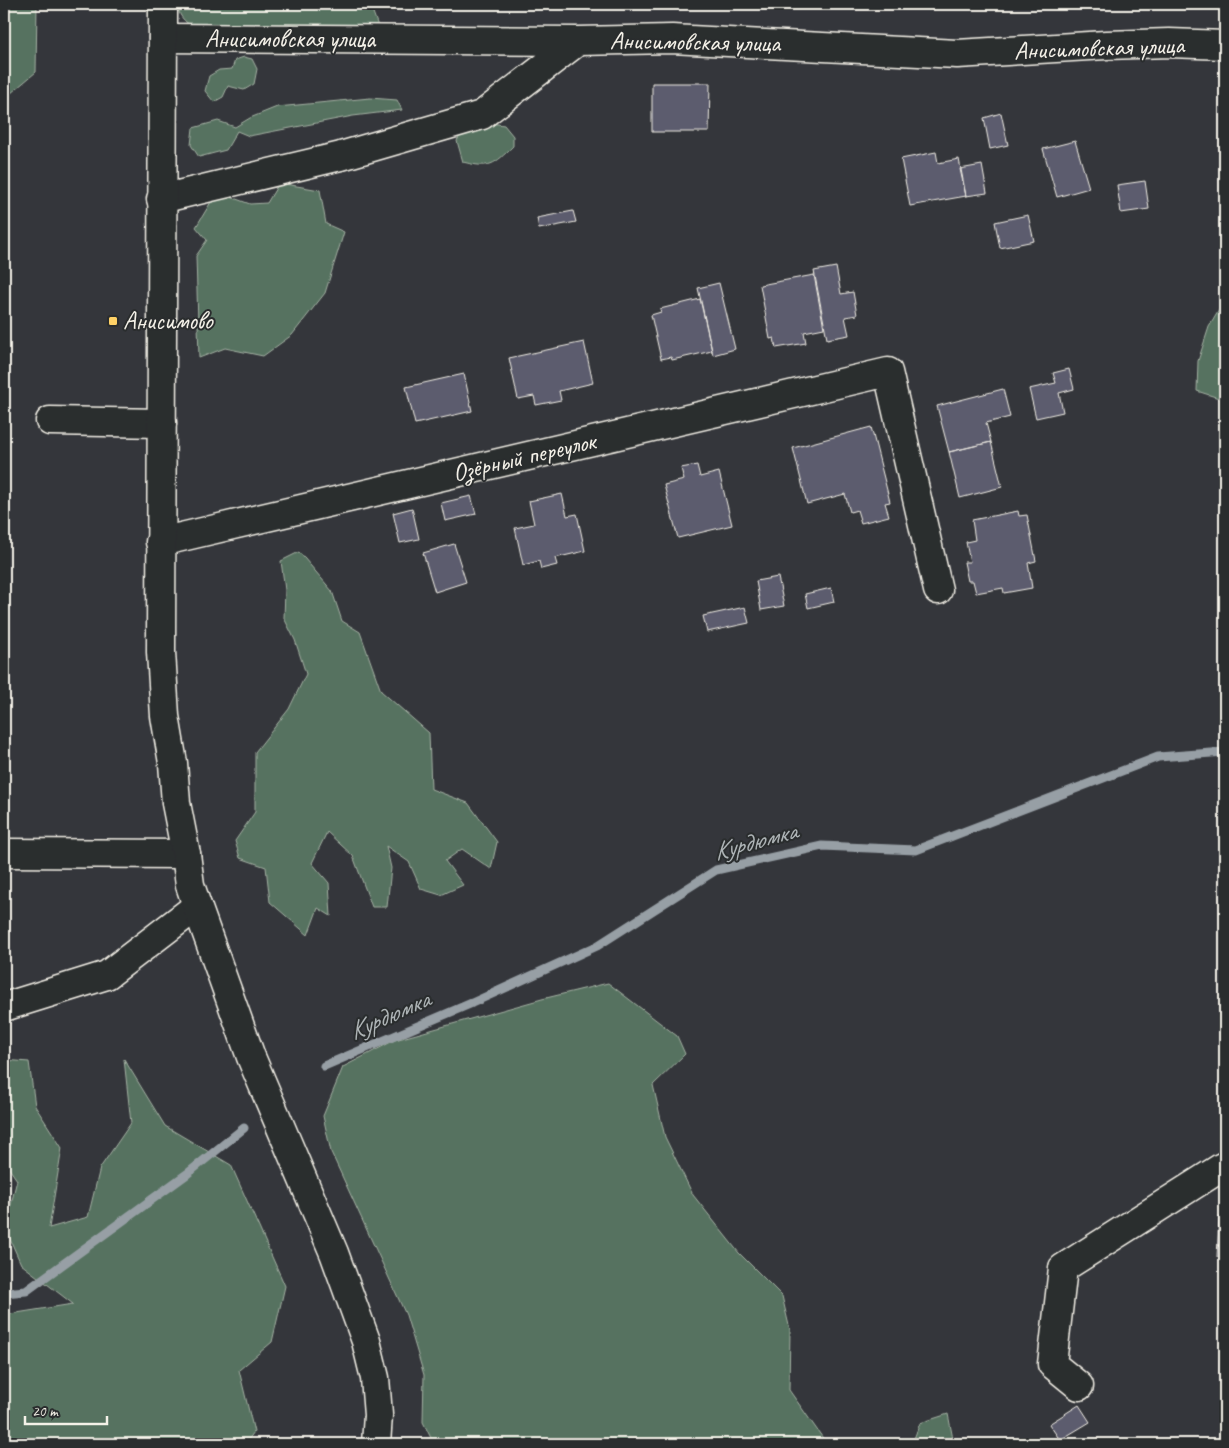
<svg xmlns="http://www.w3.org/2000/svg" width="1229" height="1448" viewBox="0 0 1229 1448" font-family="Caveat,sans-serif">
  <rect width="100%" height="100%" fill="#34363b"/>
  <filter id="ink" filterUnits="userSpaceOnUse"><feTurbulence type="fractalNoise" baseFrequency=".02" numOctaves="2"/><feDisplacementMap in="SourceGraphic" scale="10" xChannelSelector="R" yChannelSelector="G"/><feConvolveMatrix kernelMatrix="1 2 1 2 8 2 1 2 1" color-interpolation-filters="sRGB"/></filter>
  <g filter="url(#ink)">
    <path fill="#567261" stroke="#a5b2a4" d="M4 4H37L36 72 4 99Z
      M178 4H367L371 7 379 29 193 27C184 21 178 16 178 4Z
      M244 57 252 59 257 69 254 84 244 90 228 86 223 97 214 102 205 91 209 76 219 70 232 69 235 60Z
      M370 98 397 100 402 110 353 116 249 136 237 131 226 150 199 157 191 145 193 128 218 121 235 127 250 118 277 107Z
      M490 123 504 125 513 136V146C494 165 490 169 463 162L457 141 461 133H471L479 126Z
      M279 183 320 190 326 224 344 232 325 293 292 335 263 356 225 348 199 358 196 256 207 240 196 227 217 192 250 204 267 203Z
      M1225 300V400L1197 391 1198 361 1209 327Z
      M299 552 332 591 342 621 360 632 381 691 429 733 431 789 468 803 497 842 491 869 462 849 445 861 463 885 441 895 421 889 409 862 386 846 391 868 387 907H372L353 856 327 832 312 863 329 883 331 916 318 908 308 935 270 902 266 867 240 858 235 841 255 812V752L289 709 306 674 295 640 284 618 285 590 281 561Z
      M608 983 677 1036 685 1054 653 1085 665 1137 693 1195 739 1253 782 1296 790 1330 789 1390 827 1444H434L423 1422 424 1375 406 1315 331 1152 323 1116 343 1067 395 1040 542 999Z
      M124 1059 165 1126 231 1165 285 1286 272 1342 239 1370 254 1432 245 1444H4V1315L73 1304 21 1264 5 1228 17 1180 4 1161V1060L29 1062 35 1106 62 1148 49 1228 88 1217 100 1168 131 1123Z
      M948 1414 954 1444H912L920 1423Z"/>
    <g fill="none" stroke-linecap="round" stroke-linejoin="round">
      <path stroke="#979fa5" stroke-width="9" d="M324 1066 472 1003 597 946 716 870 822 846 916 850 1158 757 1225 752
        M4 1293 26 1291 187 1174 244 1128"/>
    </g>
    <path fill="#5c5c6e" stroke="#f4f1e8" d="M652 83H710L709 132H652Z
      M1001 113 1008 145 990 149 984 118Z
      M1075 141 1089 188 1057 197 1043 149Z
      M936 152 938 163 959 159 966 196 910 206 901 159Z
      M982 165 987 193 966 196 960 169Z
      M1145 181 1149 209 1121 213 1117 185Z
      M573 211 576 222 539 229 537 218Z
      M1028 215 1034 241 1000 248 995 222Z
      M836 267 841 294 853 292 857 315 845 317 849 335 827 339 814 271Z
      M814 275 824 328 804 332 806 343 776 348 774 338 770 339 760 285Z
      M719 283 735 349 713 355 698 288Z
      M700 299 712 351 672 360 671 357 661 359 651 315 661 312 660 309Z
      M584 342 593 383 559 391 561 400 536 405 534 396 518 399 509 358Z
      M1069 369 1074 389 1059 393 1063 412 1036 418 1029 389 1056 383 1053 373Z
      M464 374 472 411 415 424 406 387Z
      M1003 389 1010 417 986 423 991 442 949 452 937 406Z
      M871 427 890 502 885 503 889 516 861 523 857 510 850 512 845 494 807 504 793 448Z
      M991 442 1002 487 960 498 949 452Z
      M697 465 700 477 719 472 732 525 678 538 664 485 684 480 681 468Z
      M562 494 567 516 577 514 585 551 555 558 557 565 541 569 539 561 523 565 515 528 534 524 529 501Z
      M471 496 476 514 445 521 441 503Z
      M412 508 419 539 400 543 393 513Z
      M1018 511 1019 516 1027 515 1036 561 1028 563 1032 588 1004 593 1003 588 976 593 973 581H968L964 562H970L966 542 975 540 972 520Z
      M454 544 466 582 435 592 423 553Z
      M778 577 784 606 761 610 756 581Z
      M831 588 834 602 808 608 805 594Z
      M745 607 749 623 707 632 703 616Z
      M1219 1217H1225V1257H1217Z
      M1220 1359H1225V1414H1219Z
      M1079 1405 1090 1422 1060 1440 1049 1424Z"/>
    <g fill="none" stroke-linecap="round" stroke-linejoin="round">
      <defs>
        <path id="minor" d="M163 38 578 41 672 39 957 54 1106 45 1169 43 1225 45
          M161 199 341 156 482 115 578 41
          M50 421 162 423
          M160 542 888 372 938 590
          M4 853 186 854
          M4 1007 107 975 197 906
          M1079 1386 1052 1364 1063 1268 1222 1167H1225"/>
        <path id="major" d="M163 4 161 652 165 716 173 763 176 803 186 854 190 885 197 906 251 1057 334 1253 366 1341 375 1378 378 1415 376 1444"/>
      </defs>
      <use href="#minor" stroke="#f4f1e8" stroke-width="31"/>
      <use href="#major" stroke="#f4f1e8" stroke-width="31"/>
      <use href="#minor" stroke="#2a2d2e" stroke-width="28"/>
      <use href="#major" stroke="#2a2d2e" stroke-width="28"/>
    </g>
  </g>
  <rect fill="#ffd166" stroke="#2a2d2e" stroke-width="2" x="108" y="316" width="10" height="10" rx="2.5"/>
  <g text-anchor="middle" dominant-baseline="central" stroke-width="4" stroke-linejoin="round" paint-order="stroke">
    <g font-size="25" fill="#f4f1e8" stroke="#2a2d2e">
      <text x="290" y="39">Анисимовская улица</text>
      <text transform="translate(695 42) rotate(1)">Анисимовская улица</text>
      <text transform="translate(1099 48) rotate(-2)">Анисимовская улица</text>
      <text transform="translate(524 457) rotate(-13)">Озёрный переулок</text>
    </g>
    <g font-size="25" fill="#f4f1e8" stroke="#2a2d2e" text-anchor="start">
      <text x="123" y="321">Анисимово</text>
    </g>
    <g font-size="26" font-style="italic" fill="#aeb4b6" stroke="#2a2d2e">
      <text transform="translate(755 841) rotate(-15)">Курдюмка</text>
      <text transform="translate(389 1015) rotate(-24)">Курдюмка</text>
    </g>
  </g>
  <rect width="1229" height="1448" fill="none" stroke="#2a2d2e" stroke-width="20"/>
  <rect x="10" y="10" width="1209" height="1428" fill="none" stroke="#f4f1e8" stroke-width="2" filter="url(#ink)"/>
  <path d="M25 1416v8h82v-8" fill="none" stroke="#f4f1e8" stroke-width="2.5"/>
  <text x="32" y="1416" font-size="15" fill="#f4f1e8" stroke="#2a2d2e" stroke-width="4" paint-order="stroke">20 m</text>
</svg>
